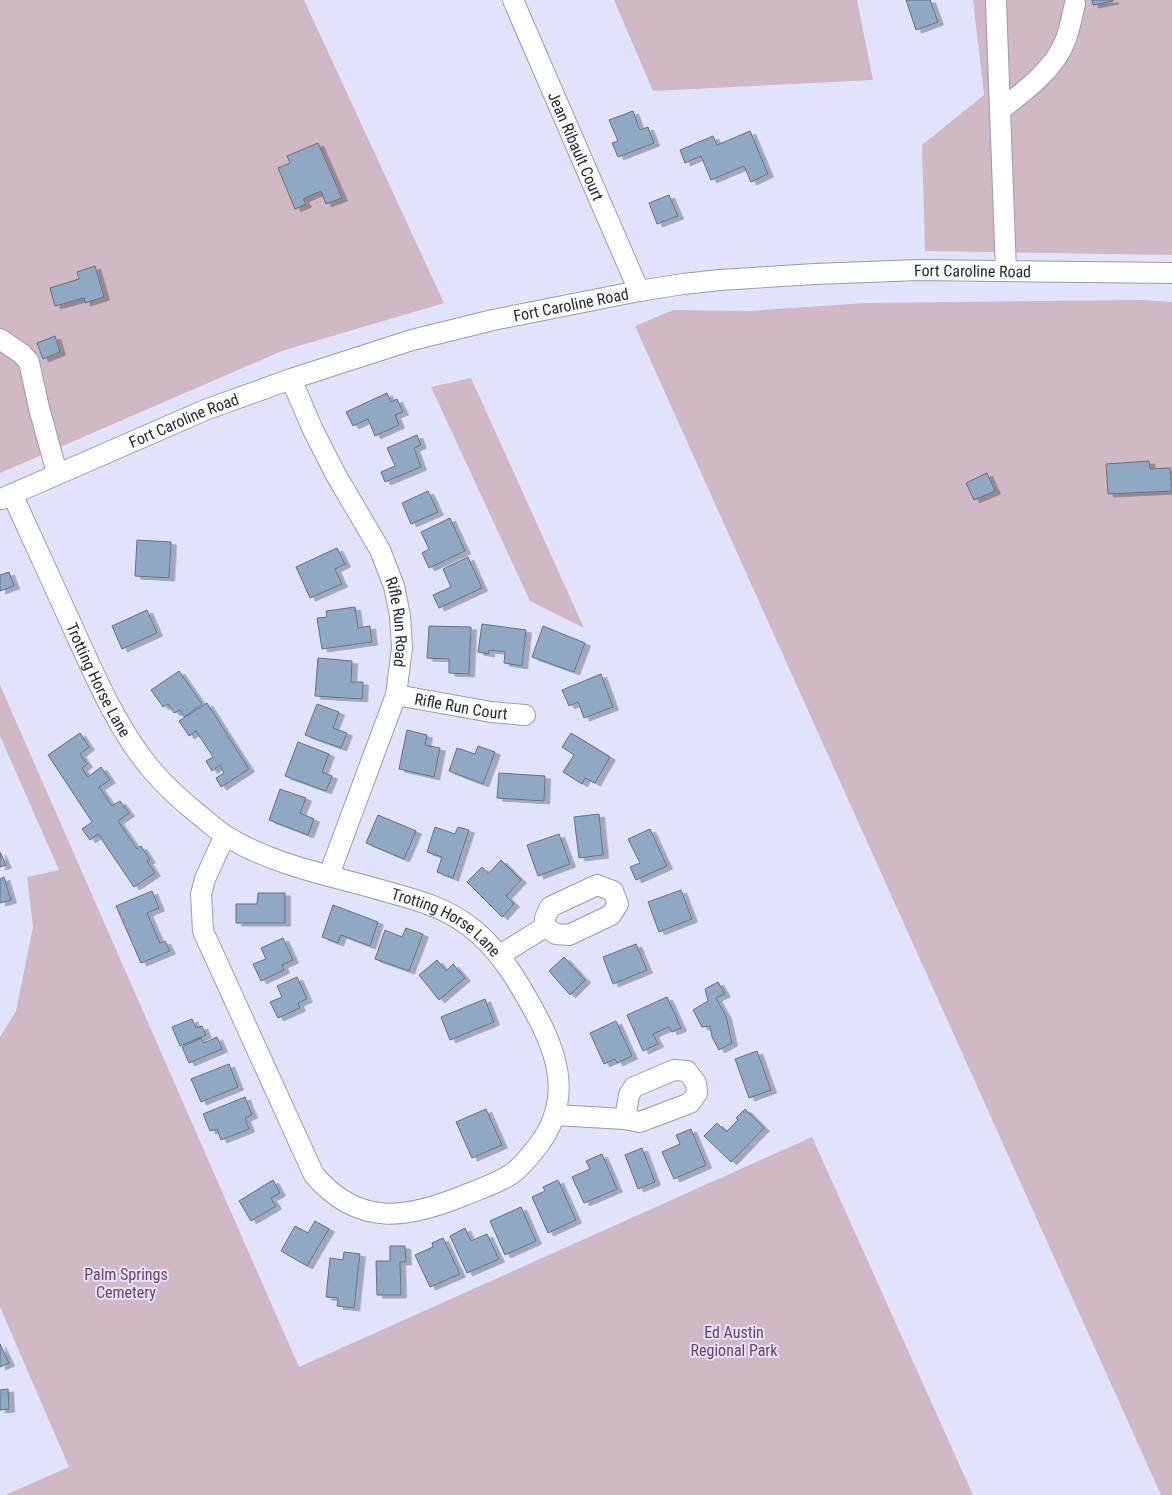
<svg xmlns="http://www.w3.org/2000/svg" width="1172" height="1495" viewBox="0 0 1172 1495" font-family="'Roboto Condensed',sans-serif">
  <defs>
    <filter id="shadow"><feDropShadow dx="5.5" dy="3" stdDeviation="0" flood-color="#0004"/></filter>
  </defs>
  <rect width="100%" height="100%" fill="#e1e3fc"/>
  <path fill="#d1b8c5" d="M0 0H304L444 303 282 351 0 473Z
    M614 0H857L873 80 653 91Z
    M973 0H1172V255L925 251 922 145 984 95Z
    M1141 300 1172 302V1495H1161L635 326 673 310 749 311 866 303Z
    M471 378 584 628 530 601 431 387Z
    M0 685 299 1367 812 1137 973 1495H5L69 1467 0 1307V1037L16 1011 33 927 27 877 59 870 0 736Z"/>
  <path fill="#8fa8c4" stroke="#617183" filter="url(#shadow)" d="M906 0H930L938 22 916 30Z
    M1092 0H1113V1L1093 5Z
    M633 111 640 130 648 127 654 143 618 157 612 143 618 141 609 120Z
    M750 131 768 174 751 182 744 166 711 180 701 156 685 163 680 150 713 136 717 145Z
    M318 143 342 198 326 204 321 191 303 199 306 204 295 209 278 168 290 163 287 156Z
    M669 195 678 216 657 224 649 203Z
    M95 266 104 297 85 303 84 298 55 306 50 288 79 279 77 272Z
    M55 336 60 352 43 359 37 343Z
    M387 393 391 402 397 399 403 412 395 415 399 425 375 436 368 419 353 426 346 412Z
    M417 435 421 445 414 448 421 467 385 482 381 472 395 466 387 448Z
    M1149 461 1150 469 1170 468 1172 491 1108 494 1106 464Z
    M987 473 995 491 974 500 966 483Z
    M428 491 438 512 411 524 402 503Z
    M450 518 465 551 429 568 422 553 429 549 421 532Z
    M137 540 171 542 169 578 135 576Z
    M337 548 345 564 335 569 342 584 310 598 296 567Z
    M468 557 482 588 439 608 433 595 451 587 443 569Z
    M9 572 14 586 0 591V575Z
    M355 607 358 628 370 626 372 642 322 649 317 618 327 617 326 611Z
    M147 610 157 633 122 649 112 626Z
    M482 624 526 630 522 666 504 663 505 652 489 650V654L478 652Z
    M429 626 471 627 469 674 449 673V659L427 658Z
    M543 626 585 643 574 672 532 657Z
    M318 658 352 661 351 682H363L362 699 315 696Z
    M179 671 202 704 184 717 180 710 174 713 168 704 163 707 151 690Z
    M601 674 613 707 584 718 578 702 569 706 562 690Z
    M207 703 249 769 221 787 216 778 224 773 220 765 212 771 206 761 213 757 196 731 189 736 179 721Z
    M317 704 339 712 333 728 347 733 341 748 305 735Z
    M407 730 427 735 425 745 440 748 434 777 399 769Z
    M80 733 89 747 80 754 87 764 82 768 88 777 101 767 110 780 99 787 112 806 120 801 129 813 118 821 137 849 141 846 150 860 147 861 155 873 134 887 98 834 90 840 82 829 92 822 48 755Z
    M571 733 610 757 595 783 585 778 582 784 563 772 574 755 562 747Z
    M298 742 329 754 322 772 332 776 326 791 285 776Z
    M478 746 495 752 483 784 449 771 457 748 475 754Z
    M499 773 545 776 544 801 497 798Z
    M280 789 306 798 300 813 314 819 308 835 269 820Z
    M599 814 603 855 579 858 574 817Z
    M378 815 416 831 404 859 366 843Z
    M435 827 455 834 458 827 469 830 453 878 437 872 442 857 427 852Z
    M650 829 667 866 636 880 630 867 640 863 628 839Z
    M559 834 570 864 538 876 527 845Z
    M0 852 6 865 0 867Z
    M501 860 521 880 506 896 514 904 502 917 467 882 482 867 488 874Z
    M4 877 11 900 0 903V879Z
    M681 890 692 919 659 932 648 902Z
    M152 891 159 908 147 913 160 943 165 941 170 951 141 963 116 906Z
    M258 893H285V923H236V904H257Z
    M333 905 378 922 370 946 341 935 338 943 322 937Z
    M406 928 423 934 409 971 375 959 385 930 402 937Z
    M283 938 293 960 282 965 284 970 261 981 253 964 266 959 261 948Z
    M636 944 647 970 613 984 603 957Z
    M564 957 585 980 570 995 549 971Z
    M437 960 446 971 453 964 465 978 439 1000 419 975Z
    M297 977 307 999 298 1003 300 1008 278 1018 270 1002 282 997 277 986Z
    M718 982 725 994 716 998 726 1016 732 1043 719 1050 712 1037 710 1026 702 1027 693 1010 708 1001 705 989Z
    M667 997 681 1028 672 1032 669 1027 653 1034 658 1044 643 1051 627 1015Z
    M485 999 494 1022 450 1040 441 1017Z
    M192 1019 196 1028 202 1026 206 1035 180 1046 172 1027Z
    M616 1021 632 1056 617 1063 615 1059 604 1064 590 1033Z
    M217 1037 222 1049 189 1063 182 1047 201 1038 204 1043Z
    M757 1051 771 1090 749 1098 735 1059Z
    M229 1064 238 1087 201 1102 191 1079Z
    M245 1097 252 1115 245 1118 249 1129 221 1140 217 1129 210 1131 203 1114Z
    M486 1109 502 1145 472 1158 456 1122Z
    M745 1109 764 1128 731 1162 704 1136 717 1123 726 1132 738 1120 736 1118Z
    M691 1129 706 1165 674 1179 662 1152 680 1144 676 1135Z
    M642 1148 655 1182 638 1189 625 1155Z
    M602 1154 617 1189 584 1203 572 1177 590 1169 586 1161Z
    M273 1180 280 1193 271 1198 276 1206 251 1221 239 1201Z
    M558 1180 576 1220 548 1233 532 1197 545 1191 543 1187Z
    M521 1207 536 1241 505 1255 490 1221Z
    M315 1221 329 1229 307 1266 281 1251 295 1226 308 1233Z
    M465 1228 471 1241 487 1234 499 1259 467 1273 450 1236Z
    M443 1238 460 1274 430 1287 415 1255 433 1247 432 1243Z
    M390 1246H405L406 1262H400L401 1295H377L376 1261H390Z
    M344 1252 360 1254 354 1308 337 1306 338 1298 326 1297 330 1258 343 1260Z
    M0 1344 9 1363 0 1367Z
    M8 1389 9 1409 0 1410V1390Z"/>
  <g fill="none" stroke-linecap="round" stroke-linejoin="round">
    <defs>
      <g id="minor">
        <path id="s1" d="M513 0 639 291"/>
        <path d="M996 2 1006 271"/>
        <path d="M1000 110C1025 91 1055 69 1066 39 1070 28 1072 15 1075 4"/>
        <path d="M0 339 22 354 29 362 39 408 57 473"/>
        <path id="s2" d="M291 379 313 430 336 475 380 550 394 586 400 616 402 648 396 695 329 875"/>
        <path id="s3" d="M12 494C31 536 50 577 69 619 92 669 115 726 151 769 166 787 184 803 203 818 210 824 218 831 226 836 274 866 334 876 388 892 417 900 444 907 469 926 500 949 521 986 539 1020 562 1064 569 1106 537 1147 530 1156 522 1166 513 1173 499 1183 480 1189 465 1195 407 1219 359 1227 314 1175L203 931 201 894 205 879 225 835"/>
        <path id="s4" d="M1 499 205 410 291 379 412 340 493 320 639 291 683 284 720 280 815 274 919 270 1172 273"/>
        <path id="s5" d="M396 695 491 712 525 715"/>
        <path d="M597 885 613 891 618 904 611 915 569 935 556 934 545 927V918L550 907Z"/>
        <path d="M500 955 545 927"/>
        <path d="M555 1115 625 1119 640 1122 690 1103 697 1093 696 1083 687 1071 674 1070 634 1087 629 1095 625 1119"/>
      </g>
    </defs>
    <use href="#minor" stroke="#989ab1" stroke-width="22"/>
    <use href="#minor" stroke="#fff" stroke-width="20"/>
  </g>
  <g text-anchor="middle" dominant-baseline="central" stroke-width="4" stroke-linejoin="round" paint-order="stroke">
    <g font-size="16" fill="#272831" stroke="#e1e3fc">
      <text stroke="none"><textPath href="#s1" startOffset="159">Jean Ribault Court</textPath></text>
      <text stroke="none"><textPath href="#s4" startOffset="1008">Fort Caroline Road</textPath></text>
      <text stroke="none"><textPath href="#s4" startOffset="604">Fort Caroline Road</textPath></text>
      <text stroke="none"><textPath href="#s4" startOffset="199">Fort Caroline Road</textPath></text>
      <text stroke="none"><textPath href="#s2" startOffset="268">Rifle Run Road</textPath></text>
      <text stroke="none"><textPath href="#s3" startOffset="205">Trotting Horse Lane</textPath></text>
      <text stroke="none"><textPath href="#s5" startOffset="66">Rifle Run Court</textPath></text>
      <text stroke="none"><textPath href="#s3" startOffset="648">Trotting Horse Lane</textPath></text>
    </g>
    <g font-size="16" fill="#74425f" stroke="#e1e3fc">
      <text x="126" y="1274">Palm Springs<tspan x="126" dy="18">Cemetery</tspan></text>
      <text x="734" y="1332">Ed Austin<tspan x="734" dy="18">Regional Park</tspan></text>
    </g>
  </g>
</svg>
